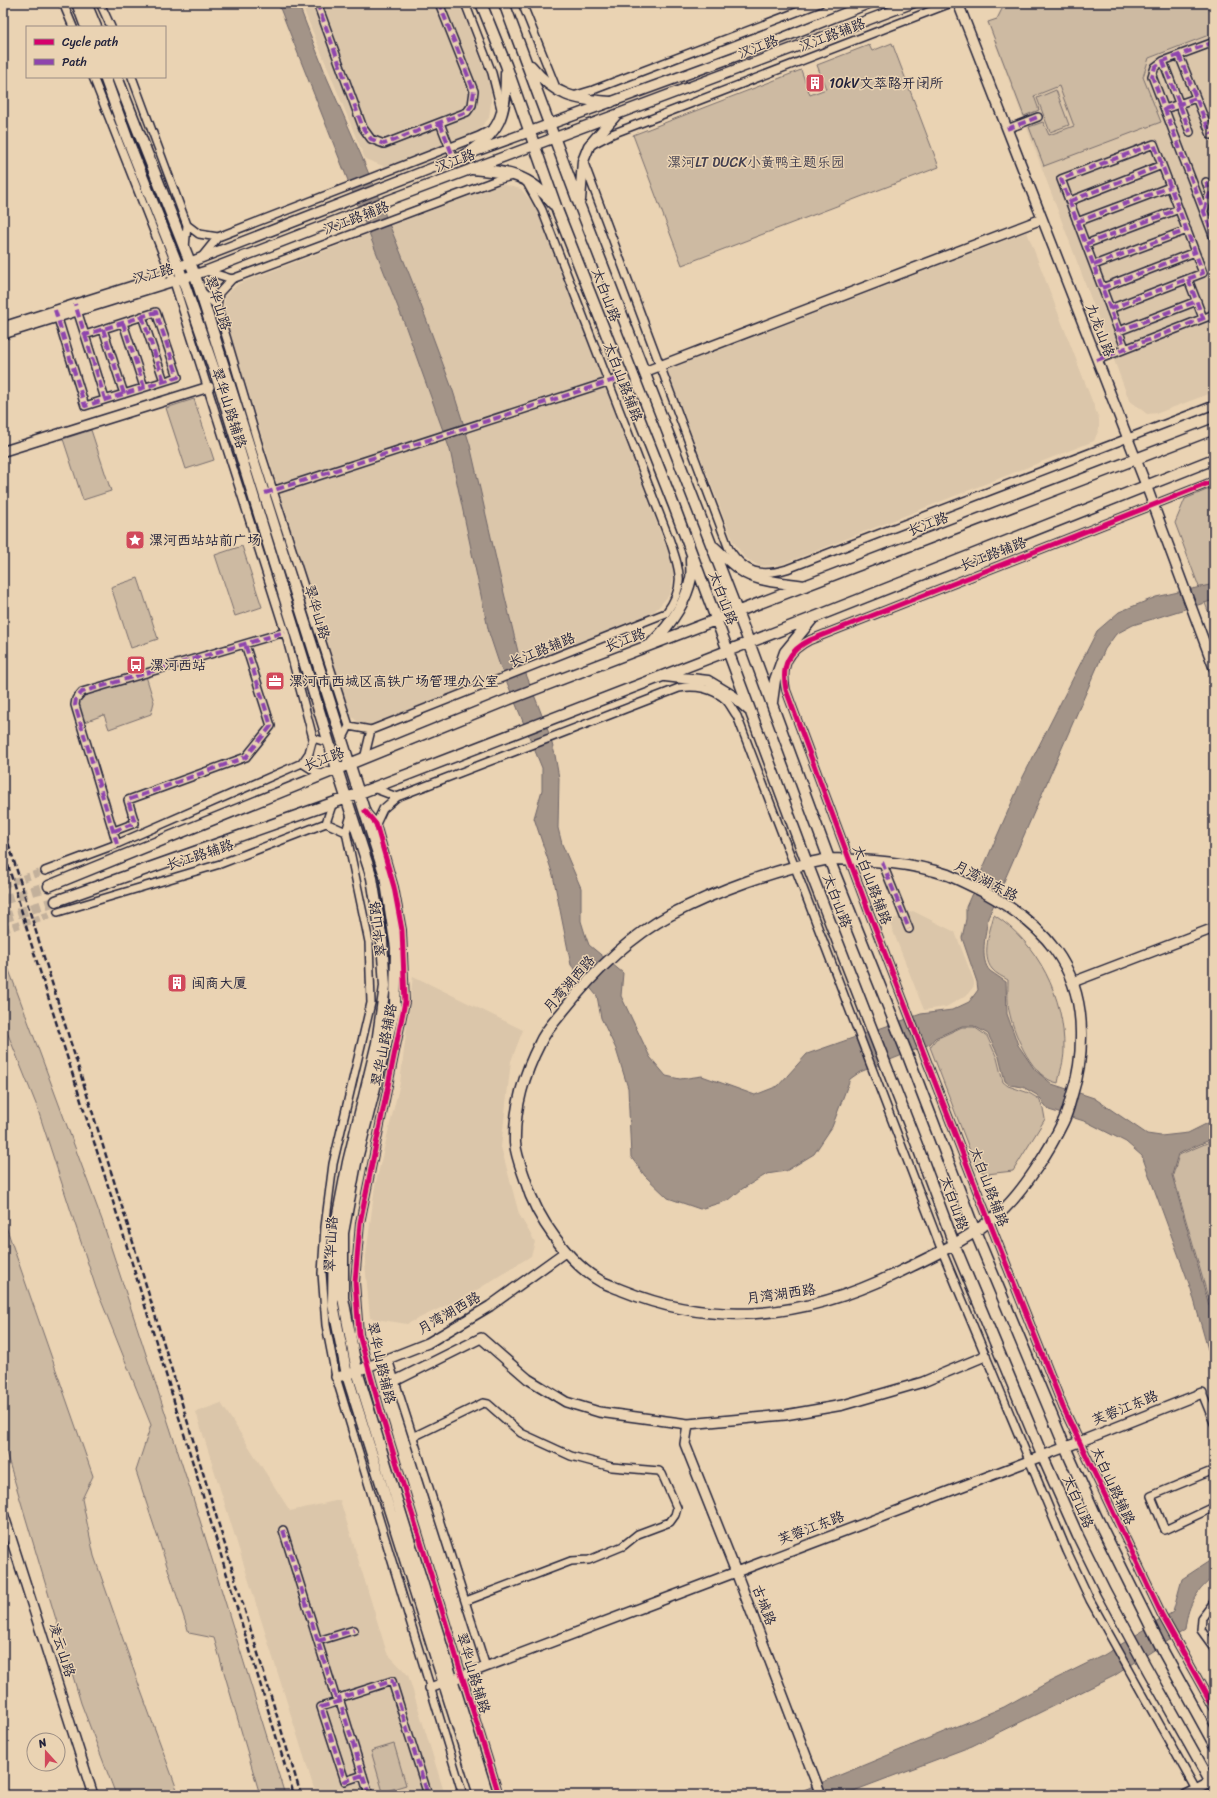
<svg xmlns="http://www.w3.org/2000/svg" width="1217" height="1798" viewBox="0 0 1217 1798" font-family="Sriracha,'LXGW WenKai TC',sans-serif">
  <rect width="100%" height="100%" fill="#ead3b3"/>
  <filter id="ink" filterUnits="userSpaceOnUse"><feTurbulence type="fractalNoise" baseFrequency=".025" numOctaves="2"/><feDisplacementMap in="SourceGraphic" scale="8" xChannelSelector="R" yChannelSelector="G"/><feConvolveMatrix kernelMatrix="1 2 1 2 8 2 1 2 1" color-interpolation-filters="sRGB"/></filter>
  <g filter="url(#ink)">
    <path fill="#dbc6aa" d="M301 3H459L491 85V103L489 118 475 134 391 169 365 159Z
      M1004 3H1214V392L1158 413 1147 414 1129 400 987 22 997 18Z
      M500 184 521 189 537 209 675 570 670 594 654 612 373 725 359 723 348 713 223 311 225 296 238 284Z
      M1027 232 1099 419V429L1094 441 780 565 759 566 744 557 733 541 667 370Z
      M913 911 955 932 974 981V986L967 995 946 1007 924 1010 889 921Z
      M413 976 523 1030 511 1061 501 1147 519 1214 535 1242 531 1256 472 1293 407 1324 370 1318 365 1263 375 1186 400 1083Z
      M221 1403 290 1511 340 1500 387 1653 408 1675 445 1795H316L196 1412Z"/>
    <path fill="#cdbaa2" stroke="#786e6e" d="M1005 3H1214V33L1149 58 1143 77 1161 122 1044 166 1029 127 1043 122 1049 135 1074 126 1059 86 1034 96 1039 110 1024 116 988 22 997 19Z
      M892 43 939 167 682 265 633 135 801 70 810 95 826 89 817 65 869 45 872 51Z
      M1056 90 1069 125 1050 132 1037 98Z
      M194 399 214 460 186 469 166 408Z
      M91 430 111 491 83 500 63 439Z
      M1214 487V627L1175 523 1185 499Z
      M242 546 262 607 235 616 215 555Z
      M138 578 158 639 131 648 111 587Z
      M146 676 154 702 151 714 109 729 104 715 84 722C81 712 75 704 82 696Z
      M994 915C1038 943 1065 998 1064 1050 1064 1061 1060 1072 1058 1083 1033 1079 1015 1036 1010 1015 1007 1004 1008 991 1008 980 1003 977 996 974 992 969 981 956 990 930 994 915Z
      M3 954 102 1220 193 1498 285 1795H260L214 1638 189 1633 136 1471 151 1425 96 1288 36 1104 3 1022Z
      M962 1027H974L987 1036 997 1058 1003 1082 1008 1086 1029 1093 1039 1099 1043 1108 1045 1119 1013 1171 987 1174 977 1169 930 1047 936 1039Z
      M1214 1140V1318L1173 1175 1179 1155Z
      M3 1218 93 1476 82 1499 94 1556 141 1691 179 1795H116L81 1703 3 1442Z
      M394 1744 406 1785 383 1792 371 1751Z"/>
    <path fill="#a39488" stroke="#6f6669" d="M278 3H298L327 78 364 162 412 281 453 391 470 445 499 572 519 656 550 736 555 755 559 778 558 828 562 844 581 888V921L585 934 589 945 623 973 621 996 650 1057 666 1076 680 1079 702 1076 755 1095 778 1086 807 1054 921 1014 952 1010 969 1002 978 990 977 982 962 938 966 919V907L1022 779 1097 631 1119 612 1156 597 1214 584V600L1133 625 1116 634 1105 649 988 918C986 932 979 960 990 971 995 975 1001 978 1006 982L1007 1014 1018 1045 1035 1070 1052 1084 1094 1098 1147 1134 1161 1136 1188 1133 1214 1120V1138L1178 1154 1172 1175 1214 1323V1371L1191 1289 1142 1156 1126 1142 1087 1122 1049 1110 1037 1095 1023 1087 1010 1085 1005 1081 999 1057 988 1034 974 1026H962L935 1038 930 1044 860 1072 850 1079 832 1127 814 1154 786 1171 767 1174 742 1189 729 1200 700 1209 668 1198 645 1176 631 1157 628 1088 616 1049 601 1018 597 996 571 965 553 875 534 818 542 790V768L499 663 489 633 450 450 405 325Z
      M1214 1558V1577C1195 1591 1187 1608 1185 1630L1114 1676 972 1746 843 1795H776L782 1793 799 1792 1004 1707 1047 1683 1104 1655 1173 1612 1182 1579Z"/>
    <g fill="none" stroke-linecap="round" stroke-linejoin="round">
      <path stroke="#c2b09b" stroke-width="7" stroke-dasharray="7 3.5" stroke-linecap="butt" d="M3 885 45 871
        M3 930 58 912"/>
      <path stroke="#c2b09b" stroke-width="10" stroke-dasharray="10 5" stroke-linecap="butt" d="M3 900 49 886
        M3 918 56 901"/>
      <defs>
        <path id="minor" d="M63 3 73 27
          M100 3 111 27
          M317 3 363 128 371 139 384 144 467 112 472 105 474 91 439 3
          M465 3 492 73 501 109
          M522 3 557 90
          M1214 42 1163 61 1155 67 1152 76 1214 238
          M1179 55 1211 135
          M1163 61 1190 132
          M93 77 174 282 285 632 313 738 329 743
          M132 77 187 225 185 248
          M573 96 593 90 820 3
          M1165 109 1196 98
          M440 123 454 159
          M1007 129 1038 117
          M593 144 612 134 951 3
          M584 163 729 549C745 573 760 577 787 569L1214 405
          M1070 201 1162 165
          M1204 211 1210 193 1206 182
          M1077 222 1170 187
          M187 225 199 234 218 237
          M1086 244 1179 209
          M201 258 218 237 479 136 492 129
          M1094 265 1187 230
          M206 271 232 279 497 180 512 176
          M1188 279 1203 318
          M1102 288 1195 252
          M201 291 217 306 259 447 349 726 342 740
          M217 306 219 293 232 279
          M1110 309 1203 273 1154 144 1061 179C1082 235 1104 292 1125 348
          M56 312 85 406 178 377 156 312 85 335 76 307
          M142 316 164 381
          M123 323 144 387
          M103 329 124 394
          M1119 331 1197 301
          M85 335 105 399
          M1097 360 1212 315 1214 311
          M1214 481 810 640C788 651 781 666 786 690L867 907 976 1188 1063 1407 1162 1615 1214 1708
          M269 492 623 377
          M349 726 371 730
          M364 759 371 730 666 613C686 586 680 571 670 541L542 210 526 181
          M302 763 309 753 313 738
          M373 788 397 797 679 688C695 685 713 688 726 700 730 704 733 711 737 716L942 1251 1067 1551 1090 1600 1199 1795
          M366 812 376 824 394 887 402 930 405 1002 360 1223 355 1282 359 1334 381 1413 499 1795
          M351 815 346 832 369 942 371 1003 333 1164 325 1227 322 1273 326 1325 336 1377 463 1795
          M326 823 346 832
          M376 824 383 809 397 797
          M114 831 135 823 128 800 246 757 271 726 245 644
          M117 844 75 705 76 699 82 692 285 632
          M882 862 909 929
          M45 871 117 844 302 763 321 775
          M58 912 220 864 326 823 333 802
          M388 1359 486 1667
          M1202 1393 1214 1423
          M413 1437 483 1403 488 1404 521 1433 571 1456 612 1467 659 1471 662 1474 677 1508 675 1515 670 1522 638 1534 623 1546 589 1560 571 1561 466 1601
          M1214 1470 1151 1496 1165 1530 1214 1507
          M283 1530 335 1696 339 1698
          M1214 1602 1202 1618 1201 1630 1214 1648
          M318 1641 354 1630
          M340 1701 321 1707 345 1781 363 1775
          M369 1795 339 1698 392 1681 428 1795"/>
        <path id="tertiary" d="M958 3 1146 485 1214 668
          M3 327 158 278 170 270 463 156 742 54 870 3
          M3 334 206 271 389 200 913 3
          M644 372 1042 219
          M4 451 209 387
          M1073 982 1214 928
          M336 1377 347 1375 428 1343 490 1306 565 1252
          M395 1381 481 1338 528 1379 566 1402 599 1412 688 1424 785 1415 843 1405 923 1382 985 1356
          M688 1424 685 1444 736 1572 821 1795
          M3 1513 93 1795
          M430 1688 1079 1442 1202 1393
          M1185 1795 1214 1781"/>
        <path id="secondary" d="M77 3 86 27
          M86 3 96 27
          M481 3 506 65 558 212 674 506 807 863 917 1145 954 1244 1042 1455 1078 1536 1105 1591 1145 1665 1214 1788
          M504 3 579 204 749 642 829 859 908 1056 975 1231 1065 1447 1096 1516 1164 1653 1214 1744
          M531 66C555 96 575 100 611 102
          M105 77 127 138 178 266 219 384 337 769 372 878 382 941 385 986 377 1043 348 1162 334 1235 333 1304 347 1375 479 1795
          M117 77 195 275 385 876 396 948 395 1008 356 1163 343 1233V1298L357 1371 488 1795
          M463 156C500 133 506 116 506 73
          M472 169C508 172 530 174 553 204
          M580 200 583 161 589 146 615 116
          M714 547C724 556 733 566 745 573 762 582 786 583 805 586
          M652 643C669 626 686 603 691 578 692 572 691 565 691 559
          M665 676 708 681 733 696 749 710
          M772 702 775 680 785 652 813 618
          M829 859C868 860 910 862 948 875 960 880 972 886 984 892 1043 924 1082 966 1081 1036 1081 1055 1079 1073 1073 1091 1070 1101 1068 1112 1063 1122 1050 1149 1026 1187 1005 1208 974 1237 933 1256 895 1274 807 1317 717 1329 624 1291 617 1288 609 1285 602 1282 569 1264 536 1217 526 1182 522 1170 516 1156 515 1143 514 1108 524 1074 540 1043 545 1031 555 1021 563 1011 593 973 627 938 670 915 718 890 776 869 829 859Z
          M49 886 512 698 1214 429
          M56 901 347 798 815 617 1214 459"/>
      </defs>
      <use href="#minor" stroke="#22223b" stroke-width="10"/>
      <use href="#tertiary" stroke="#22223b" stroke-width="12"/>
      <use href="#secondary" stroke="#22223b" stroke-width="13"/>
      <use href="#minor" stroke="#ead3b3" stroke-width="7"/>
      <use href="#tertiary" stroke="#ead3b3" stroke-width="9"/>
      <use href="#secondary" stroke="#ead3b3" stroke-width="10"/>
      <path stroke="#22223b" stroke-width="2.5" stroke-dasharray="6 3" stroke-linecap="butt" d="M3 826 128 1226 301 1795
        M3 848 31 943 121 1227 294 1795"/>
      <path stroke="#8e44ad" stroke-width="4" stroke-dasharray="8 4" stroke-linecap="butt" d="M317 3 363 128 371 139 384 144 467 112 472 105 474 91 439 3
        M1214 42 1163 61 1155 67 1152 76 1214 238
        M1179 55 1211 135
        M1163 61 1190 132
        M1165 109 1196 98
        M440 123 454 159
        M1007 129 1038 117
        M1070 201 1162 165
        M1204 211 1210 193 1206 182
        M1077 222 1170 187
        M1086 244 1179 209
        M1094 265 1187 230
        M1188 279 1203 318
        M1102 288 1195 252
        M1110 309 1203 273 1154 144 1061 179C1082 235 1104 292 1125 348
        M55 310 85 406 178 377 156 312 85 335 75 304
        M142 316 164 381
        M123 323 144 387
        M103 329 124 394
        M1119 331 1197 301
        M85 335 105 399
        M1097 360 1212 315 1214 311
        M3 447 4 451
        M265 493 623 377
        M114 831 135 823 128 800 246 757 271 726 245 644
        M117 844 75 705 76 699 82 692 285 632
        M882 862 909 929
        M283 1530 335 1696 339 1698
        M318 1641 354 1630
        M340 1701 321 1707 345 1781 363 1775
        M369 1795 339 1698 392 1681 428 1795"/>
      <defs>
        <path id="cycleway" d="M1214 481 810 640C788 651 781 666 786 690L867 907 976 1188 1063 1407 1162 1615 1214 1708
          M365 811 376 824 394 887 402 930 405 1002 360 1223 355 1282 359 1334 381 1413 499 1795"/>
      </defs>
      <use href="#cycleway" stroke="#ead3b3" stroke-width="8"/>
      <use href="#cycleway" stroke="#d6006c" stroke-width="5"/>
    </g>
  </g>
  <defs>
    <symbol id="building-square" viewBox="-11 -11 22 22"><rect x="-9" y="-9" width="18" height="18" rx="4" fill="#d1495b" stroke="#ead3b3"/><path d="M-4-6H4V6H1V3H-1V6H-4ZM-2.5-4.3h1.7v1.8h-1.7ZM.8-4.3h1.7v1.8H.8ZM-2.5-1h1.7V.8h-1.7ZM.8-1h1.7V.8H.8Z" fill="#fff"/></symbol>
    <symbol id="sight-square" viewBox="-11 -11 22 22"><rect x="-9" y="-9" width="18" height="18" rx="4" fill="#d1495b" stroke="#ead3b3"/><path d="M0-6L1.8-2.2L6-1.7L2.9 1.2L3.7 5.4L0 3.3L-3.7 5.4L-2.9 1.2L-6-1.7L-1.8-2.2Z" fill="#fff"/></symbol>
    <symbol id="bus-square" viewBox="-11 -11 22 22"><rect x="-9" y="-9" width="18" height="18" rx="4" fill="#d1495b" stroke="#ead3b3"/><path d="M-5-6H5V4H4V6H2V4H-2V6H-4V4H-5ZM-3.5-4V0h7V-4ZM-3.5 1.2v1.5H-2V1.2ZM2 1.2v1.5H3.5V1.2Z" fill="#fff"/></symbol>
    <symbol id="office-square" viewBox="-11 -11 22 22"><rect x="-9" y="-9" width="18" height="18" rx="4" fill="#d1495b" stroke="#ead3b3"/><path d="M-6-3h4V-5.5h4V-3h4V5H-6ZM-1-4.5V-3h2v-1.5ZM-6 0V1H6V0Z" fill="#fff"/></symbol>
  </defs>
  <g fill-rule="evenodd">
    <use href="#building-square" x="804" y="72" width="22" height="22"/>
    <use href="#sight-square" x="124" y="529" width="22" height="22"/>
    <use href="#bus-square" x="125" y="654" width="22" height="22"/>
    <use href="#office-square" x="264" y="670" width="22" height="22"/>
    <use href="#building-square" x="166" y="972" width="22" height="22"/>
  </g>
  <g text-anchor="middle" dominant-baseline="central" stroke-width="3" stroke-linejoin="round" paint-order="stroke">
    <g font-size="14" fill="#22223b" stroke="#ead3b3">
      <text transform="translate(832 35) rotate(-21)">汉江路辅路</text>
      <text transform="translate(758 47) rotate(-21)">汉江路</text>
      <text transform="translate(455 161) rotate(-20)">汉江路</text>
      <text transform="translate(356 218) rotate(-21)">汉江路辅路</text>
      <text transform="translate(153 274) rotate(-16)">汉江路</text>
      <text transform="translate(606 295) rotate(69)">太白山路</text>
      <text transform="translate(218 303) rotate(72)">翠华山路</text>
      <text transform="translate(1100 330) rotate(69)">九龙山路</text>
      <text transform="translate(623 382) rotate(69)">太白山路辅路</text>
      <text transform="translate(229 408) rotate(72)">翠华山路辅路</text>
      <text transform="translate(928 524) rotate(-21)">长江路</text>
      <text transform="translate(993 554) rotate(-21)">长江路辅路</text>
      <text transform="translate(723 598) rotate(69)">太白山路</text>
      <text transform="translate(317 612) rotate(73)">翠华山路</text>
      <text transform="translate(625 640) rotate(-21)">长江路</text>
      <text transform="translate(542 650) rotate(-22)">长江路辅路</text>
      <text transform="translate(324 759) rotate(-21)">长江路</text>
      <text transform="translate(200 855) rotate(-18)">长江路辅路</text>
      <text transform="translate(986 881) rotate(28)">月湾湖东路</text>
      <text transform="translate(872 885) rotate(69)">太白山路辅路</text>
      <text transform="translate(837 901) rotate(69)">太白山路</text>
      <text transform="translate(378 929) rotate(-97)">翠华山路</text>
      <text transform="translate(569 984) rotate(-49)">月湾湖西路</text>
      <text transform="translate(384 1045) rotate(-79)">翠华山路辅路</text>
      <text transform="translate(989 1187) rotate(69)">太白山路辅路</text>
      <text transform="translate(954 1203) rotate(70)">太白山路</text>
      <text transform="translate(331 1244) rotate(-87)">翠华山路</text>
      <text transform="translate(781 1294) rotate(-8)">月湾湖西路</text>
      <text transform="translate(449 1313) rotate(-30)">月湾湖西路</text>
      <text transform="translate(381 1363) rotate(77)">翠华山路辅路</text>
      <text transform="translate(1125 1408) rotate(-22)">芙蓉江东路</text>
      <text transform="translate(1113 1486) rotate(65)">太白山路辅路</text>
      <text transform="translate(1078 1502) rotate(66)">太白山路</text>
      <text transform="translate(811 1528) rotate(-21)">芙蓉江东路</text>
      <text transform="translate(764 1605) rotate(69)">古城路</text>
      <text transform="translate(62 1650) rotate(72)">凌云山路</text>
      <text transform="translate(473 1673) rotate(73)">翠华山路辅路</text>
    </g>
    <g font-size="14" fill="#22223b" stroke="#ead3b3" text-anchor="start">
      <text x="829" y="83">10kV文萃路开闭所</text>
      <text x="149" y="540">漯河西站站前广场</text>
      <text x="150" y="665">漯河西站</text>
      <text x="289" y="681">漯河市西城区高铁广场管理办公室</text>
      <text x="191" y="983">闽商大厦</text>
    </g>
    <g font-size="14" fill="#444050" stroke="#ead3b3">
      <text x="756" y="162">漯河LT DUCK小黄鸭主题乐园</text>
    </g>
  </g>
  <rect width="1217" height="1798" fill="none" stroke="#ead3b3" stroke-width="16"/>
  <rect x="8" y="8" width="1201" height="1782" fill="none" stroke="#22223b" stroke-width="1.5" filter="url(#ink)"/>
  <rect x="26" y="26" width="140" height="52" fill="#ead3b3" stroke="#9a8c83"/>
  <rect x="34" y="39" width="20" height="6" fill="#d6006c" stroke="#9a8c83"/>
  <text x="62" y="46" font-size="12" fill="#22223b">Cycle path</text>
  <rect x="34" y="59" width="20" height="6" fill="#8e44ad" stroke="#9a8c83"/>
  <text x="62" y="66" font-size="12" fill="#22223b">Path</text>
  <g transform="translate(46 1752) rotate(339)"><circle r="19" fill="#ead3b3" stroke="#9a8c83"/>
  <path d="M0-3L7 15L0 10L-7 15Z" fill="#d1495b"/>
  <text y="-6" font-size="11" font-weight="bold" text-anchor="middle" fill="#22223b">N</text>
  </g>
</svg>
